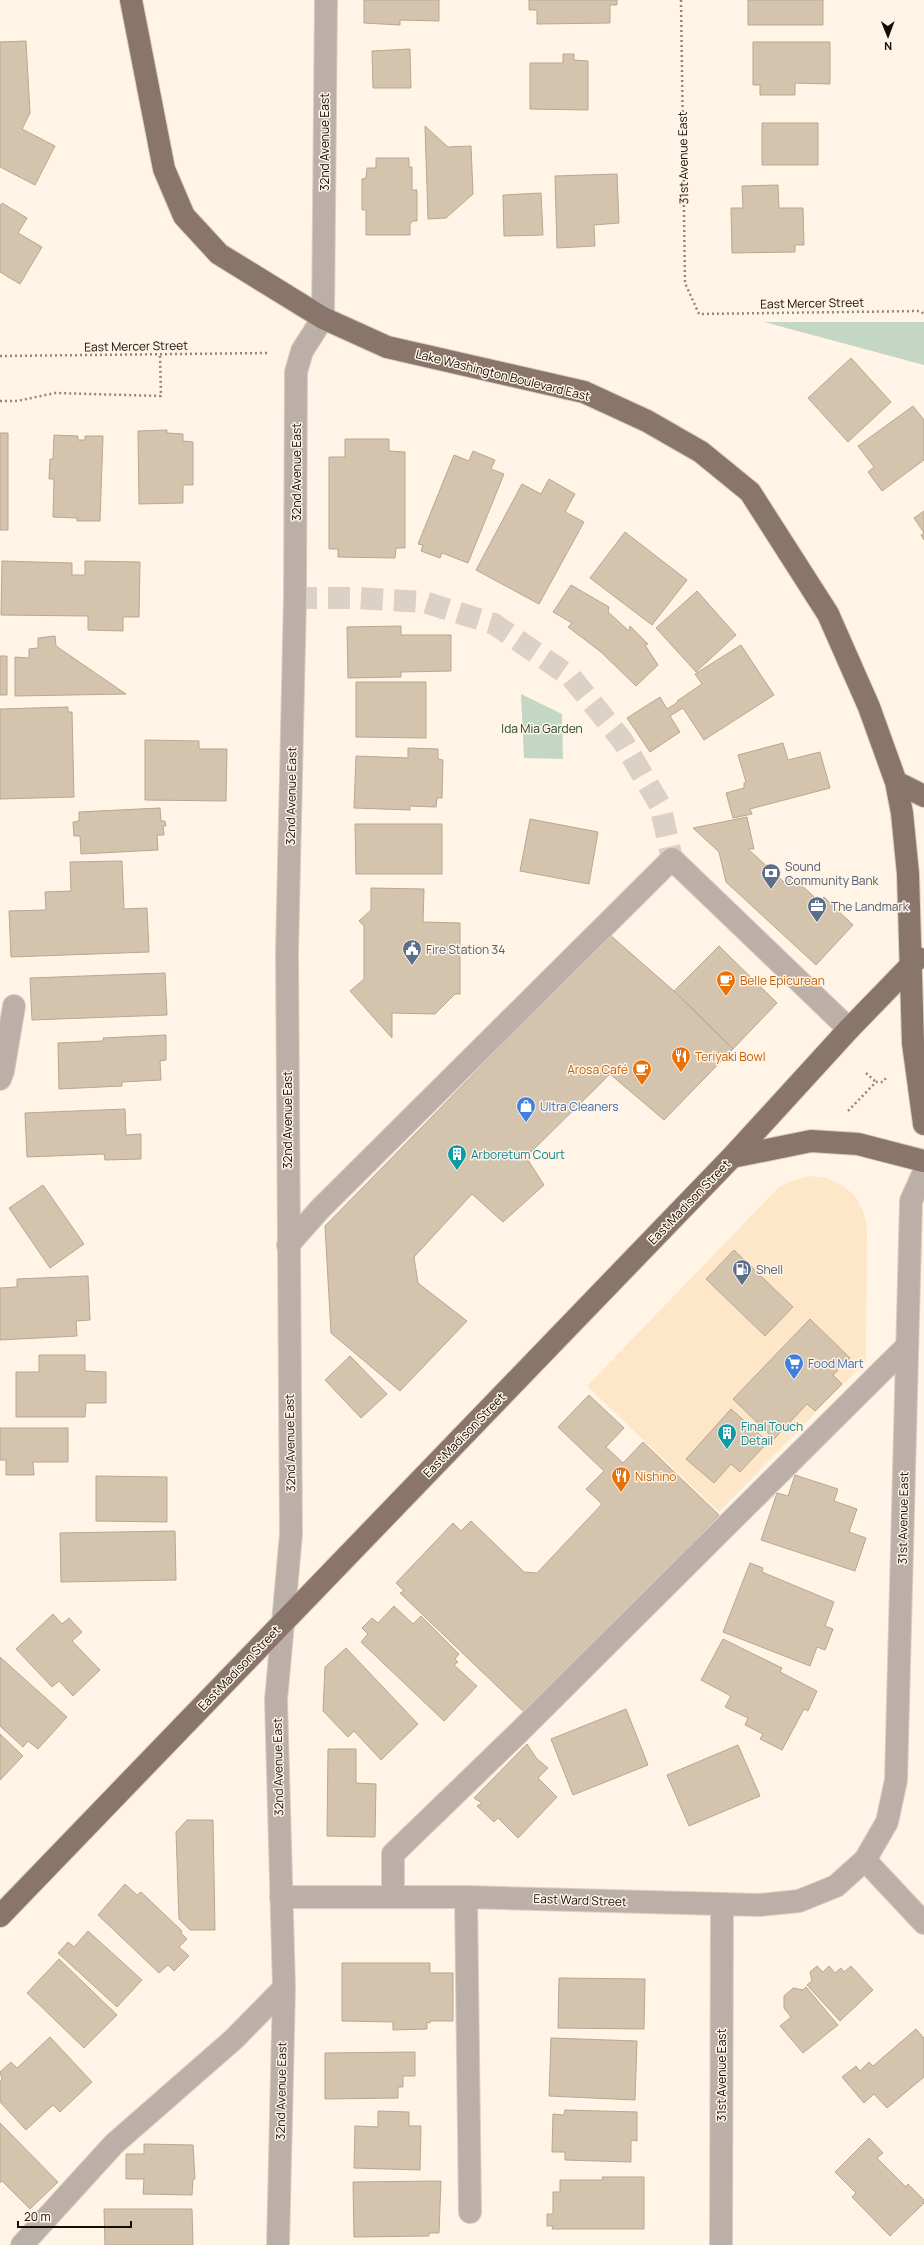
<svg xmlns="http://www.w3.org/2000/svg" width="924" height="2245" viewBox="0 0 924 2245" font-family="Manrope,sans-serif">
  <rect width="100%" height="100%" fill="#fff4e6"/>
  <path fill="#fee7c9" d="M810 1176 827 1178 842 1185 855 1196 863 1211 867 1227 866 1361 719 1512 587 1386 779 1187 794 1180Z"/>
  <path fill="#c4d7c4" d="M764 322H924V365Z
    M521 694 562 714 563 759 524 758Z"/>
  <path fill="#d5c4ad" stroke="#b8a791" d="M364 0H439V21L400 20V25L364 23Z
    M529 0H617V5H610V23L537 24V10H529Z
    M748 0H823V25H748Z
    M26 41 30 113 22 129 55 146 35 185 0 167V42Z
    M753 42H830V84L795 83V95H760V85H753Z
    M410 49 411 88H373L372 51Z
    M563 54H574V60L588 61V110L530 109V63H563Z
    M762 123H818V165H762Z
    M425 126 448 147 471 146 473 194 446 218 428 219Z
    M376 158H409V167H412V190H417V221H412L410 225V235H366V210H362V179L366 178 367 168H376Z
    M617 174 619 223 594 225 595 246 557 248 555 176Z
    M778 185 779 208H803L804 245H795V252L732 253 731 208H743L742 186Z
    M541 193 543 235 504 236 503 195Z
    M2 203 27 218 18 233 42 247 20 284 0 272V206Z
    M851 358 891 402 848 442 808 398Z
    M913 406 924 420V460L882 491 868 472 874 467 858 446Z
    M167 430V433L183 434V441L193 442V485H183V503L139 504 138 431Z
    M0 433H8V530H0Z
    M54 435 78 436V440H85V436H103L100 521H77V518L53 517 54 479H49L50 459H53Z
    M345 439H389V451L405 452V548H396L395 558 338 557V549H329V457H345Z
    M473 451 495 460 491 469 504 474 468 563 442 553 440 558 421 551 423 545 418 544 454 455 469 461Z
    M549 479 575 494 565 512 584 522 539 604 476 570 522 484 541 494Z
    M924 511V540L921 535 924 533 914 518Z
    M625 532 687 580 652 625 590 578Z
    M2 561 72 563V575H85V561L140 562 139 617H123V631L88 630V616L1 615Z
    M571 585 609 607 608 612 629 631 630 626 648 644 645 645 658 665 636 686 601 652 568 627 572 623 553 612Z
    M697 591 736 635 696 672 656 628Z
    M401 626V635H451V671L401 672V677L348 678 347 627Z
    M55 636 56 646 126 694 15 696V657L29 658V649L38 648V638Z
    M741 645 774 695 704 740 683 708 670 716 680 732 650 752 627 718 660 697 667 709 678 702 677 701 702 684 695 674Z
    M0 656H7V695H0Z
    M356 682H426V738L356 737Z
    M68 707V712H72L74 797 0 799V709Z
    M145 740 199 741V749H227L226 801 145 800Z
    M783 743 788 760 820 752 830 788 750 809 752 814 733 818 726 793 744 788V783L746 782 738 755Z
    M408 748 438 749V759L443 760 442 798H437L436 807 410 806V810L354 808 356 756 408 758Z
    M160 808 161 821H165L166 826H163L164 835H157L158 850 81 854 80 836H74L73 822 79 821V812Z
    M747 817 754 849H748L785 883 791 876 820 902 824 897 853 925 816 965 726 882 719 852 693 828Z
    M530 819 598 832 589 884 520 871Z
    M355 824H442V874H356Z
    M122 861 124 909 147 908 149 952 11 957 9 911 46 910 45 892 71 891 70 862Z
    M371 888 424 889 423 922 460 923V994H455L435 1014 392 1013V1038L350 991 364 979V926L359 921 371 910Z
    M610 935 674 991 733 1049 664 1120 610 1074 526 1157 544 1185 503 1222 472 1194 414 1257 418 1283 467 1321 400 1391 331 1333 325 1226Z
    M719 946 777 1003 733 1049 674 991Z
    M165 973 167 1015 32 1020 30 978Z
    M166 1035V1060L160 1061 161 1080 122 1082V1086L59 1089 58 1043 103 1041V1038Z
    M125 1109 126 1135 141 1134V1159L105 1160 104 1154 27 1157 25 1113Z
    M43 1185 84 1244 50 1268 9 1208Z
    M734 1250 793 1307 765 1336 706 1279Z
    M88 1276 90 1320 76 1321 77 1336 0 1340V1288L17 1287V1279Z
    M810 1319 850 1358 833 1375 842 1384 815 1411 807 1404 774 1439 733 1399Z
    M39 1355H85V1371L106 1372V1403H86L85 1417H16V1372H39Z
    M350 1356 387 1394 361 1418 325 1380Z
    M589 1395 624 1428 606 1447 623 1463 643 1442 719 1515 526 1714 400 1593 404 1591 396 1583 453 1523 461 1531 471 1521 524 1572 537 1573 602 1504 586 1489 604 1471 558 1427Z
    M731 1409 768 1442 740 1472 731 1464 714 1483 686 1459Z
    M0 1428H68V1462H33L34 1475H6V1460H0Z
    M795 1475 838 1489 834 1501 857 1509 849 1532 866 1538 855 1571 761 1540 777 1493 788 1496Z
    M96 1476 167 1477V1522L96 1521Z
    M175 1531 176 1580 61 1582 60 1533Z
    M750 1563 763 1568 762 1572 834 1602 825 1626 833 1629 825 1650 817 1647 810 1666 723 1632Z
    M394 1606 413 1624 421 1616 459 1654 455 1659 458 1662 454 1665 477 1686 444 1721 361 1642 368 1634 362 1628 372 1618 378 1623Z
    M53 1614 62 1624 69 1618 82 1632 72 1641 100 1670 73 1696 59 1681 52 1687 16 1649Z
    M723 1639 782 1668 780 1672 817 1691 808 1711 804 1709 782 1750 760 1739 763 1734 745 1725 748 1718 725 1707 731 1696 701 1680Z
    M346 1648 418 1724 381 1760 354 1731 348 1737 323 1711 325 1667Z
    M0 1657 67 1717 38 1749 28 1741 23 1747 0 1726Z
    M626 1709 648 1765 573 1795 551 1739Z
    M0 1734 23 1756 0 1780Z
    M527 1744 537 1759 548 1768 538 1778 557 1797 518 1838 498 1818 494 1822 477 1806 482 1803 474 1798Z
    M738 1745 760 1796 689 1826 667 1775Z
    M328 1749H356V1783L376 1784 375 1837 327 1836Z
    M187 1820H213L215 1930H190L179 1919 176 1832Z
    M125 1884 137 1895 141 1892 182 1931 181 1933 187 1939 179 1947 189 1956 174 1971 168 1965 159 1973 98 1915Z
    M88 1931 142 1980 117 2007 58 1953 68 1942 74 1947Z
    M59 1959 117 2015 84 2048 27 1993Z
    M342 1963H430V1973H453V2021H430V2023L427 2022V2029L393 2030V2022L342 2021Z
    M817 1966 823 1972 829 1966 835 1973 841 1968 844 1972 851 1966 873 1990 840 2021 807 1985 812 1981 810 1972Z
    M559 1978 645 1979 644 2029 558 2028Z
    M806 1987 838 2025 803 2053 780 2026 791 2017 784 2008V1996L793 1988 803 1990Z
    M916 2029 924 2038V2077L887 2108 874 2094 864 2103 842 2077 856 2066 860 2071 869 2062 873 2066Z
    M50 2037 92 2082 60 2112 53 2105 26 2130 0 2102V2081L2 2079 0 2072 11 2062 17 2068Z
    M551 2038 637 2041 635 2100 549 2096Z
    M415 2052V2076H403V2087H398V2098L325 2099V2053Z
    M565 2110 637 2112V2141L631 2140V2162L565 2160V2152H552L553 2114 564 2115Z
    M378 2111 409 2112V2126H421L420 2170 354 2168 355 2126 378 2127Z
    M0 2123 58 2182 30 2209 2 2181 0 2183Z
    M869 2138 883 2153 877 2158 906 2187 908 2184 924 2200V2203L890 2236 852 2197 856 2193 835 2172Z
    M144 2144 193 2145 195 2179H193L192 2195 143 2194 144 2179H126V2154H144Z
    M602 2177H644V2229H552L553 2226H547V2214H553V2192H560V2180H603Z
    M441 2181 439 2233H429V2236L354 2237 353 2182Z
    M104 2209H192L193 2245H105Z"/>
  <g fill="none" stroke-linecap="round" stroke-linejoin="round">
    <path stroke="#dbd1c4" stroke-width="22" stroke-dasharray="22 11" stroke-linecap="butt" d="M295 598H356L424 602 494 624 571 677 622 740 660 805 672 859"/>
    <defs>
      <path id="minor" d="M0 1079 3 1071 14 1006
        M288 1245 321 1208 672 859 849 1029
        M865 1860 924 1923
        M393 1896V1854L515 1736 907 1346
        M281 1897H466L759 1905 799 1901 836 1886 865 1860 887 1822 896 1780 911 1201 924 1172
        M466 1897 470 2212
        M22 2245 114 2144 234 2039 284 1988
        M278 2245 284 1988 276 1700 291 1534 287 952 295 598 296 372 302 351 323 318 326 0
        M721 2245 722 1905"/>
      <path id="major" d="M131 0 164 169 184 216 219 254 323 318 387 347 584 392 647 421 701 452 750 492 828 614 869 707 896 782 902 813 908 874 913 1043 924 1124
        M896 782 924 796
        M732 1157 811 1141 858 1144 924 1161
        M0 1916 732 1157 849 1029 918 958"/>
    </defs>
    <use href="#minor" stroke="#d9cfc2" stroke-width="24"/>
    <use href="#major" stroke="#d9cfc2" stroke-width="24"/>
    <path stroke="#90887d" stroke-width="2.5" stroke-dasharray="2 3" stroke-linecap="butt" d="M681 0 685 283 699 314 920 311 924 314
      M0 356 269 353
      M0 401H17L55 393 161 396 160 355
      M866 1073 876 1082
      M848 1111 876 1082H883L886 1078"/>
    <use href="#minor" stroke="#bbafa8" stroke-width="22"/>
    <use href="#major" stroke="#897569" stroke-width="22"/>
  </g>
  <defs>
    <symbol id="bank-pin" viewBox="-11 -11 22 30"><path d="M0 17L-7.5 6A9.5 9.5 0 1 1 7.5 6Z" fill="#5c6f8a" stroke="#fff4e6"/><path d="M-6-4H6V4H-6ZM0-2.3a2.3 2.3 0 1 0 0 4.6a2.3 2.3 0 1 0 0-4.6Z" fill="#fff"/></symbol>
    <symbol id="office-pin" viewBox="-11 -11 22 30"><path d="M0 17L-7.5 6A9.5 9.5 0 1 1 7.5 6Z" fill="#5c6f8a" stroke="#fff4e6"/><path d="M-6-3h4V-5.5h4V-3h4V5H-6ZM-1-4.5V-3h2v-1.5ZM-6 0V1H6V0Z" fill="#fff"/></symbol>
    <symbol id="civic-pin" viewBox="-11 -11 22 30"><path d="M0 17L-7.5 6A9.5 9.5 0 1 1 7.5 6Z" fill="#5c6f8a" stroke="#fff4e6"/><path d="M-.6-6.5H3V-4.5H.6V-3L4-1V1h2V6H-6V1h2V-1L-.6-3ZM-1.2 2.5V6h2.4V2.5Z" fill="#fff"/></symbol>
    <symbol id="cafe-pin" viewBox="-11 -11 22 30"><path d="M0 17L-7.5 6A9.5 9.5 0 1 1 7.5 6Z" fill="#e8710a" stroke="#fff4e6"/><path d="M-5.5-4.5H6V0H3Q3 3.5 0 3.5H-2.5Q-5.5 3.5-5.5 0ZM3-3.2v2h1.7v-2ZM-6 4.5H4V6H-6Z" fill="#fff"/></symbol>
    <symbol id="restaurant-pin" viewBox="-11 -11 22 30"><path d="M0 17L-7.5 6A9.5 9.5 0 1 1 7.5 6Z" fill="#e8710a" stroke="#fff4e6"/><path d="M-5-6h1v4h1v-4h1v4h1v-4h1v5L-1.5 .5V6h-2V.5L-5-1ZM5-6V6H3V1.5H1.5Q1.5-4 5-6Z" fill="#fff"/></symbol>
    <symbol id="shop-pin" viewBox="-11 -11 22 30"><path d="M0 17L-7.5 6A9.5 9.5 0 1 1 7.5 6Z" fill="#3f7fe0" stroke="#fff4e6"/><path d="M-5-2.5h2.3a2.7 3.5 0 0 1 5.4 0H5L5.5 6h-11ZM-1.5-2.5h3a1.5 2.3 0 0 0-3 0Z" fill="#fff"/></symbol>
    <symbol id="building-pin" viewBox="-11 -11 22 30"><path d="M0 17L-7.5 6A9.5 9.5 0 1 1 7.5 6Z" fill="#0f9aa8" stroke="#fff4e6"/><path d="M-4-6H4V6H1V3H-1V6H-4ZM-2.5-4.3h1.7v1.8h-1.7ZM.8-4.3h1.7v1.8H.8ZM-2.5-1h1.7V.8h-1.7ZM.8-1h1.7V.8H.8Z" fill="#fff"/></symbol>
    <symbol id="fuel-pin" viewBox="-11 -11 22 30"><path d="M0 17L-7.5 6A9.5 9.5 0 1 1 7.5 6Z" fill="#5c6f8a" stroke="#fff4e6"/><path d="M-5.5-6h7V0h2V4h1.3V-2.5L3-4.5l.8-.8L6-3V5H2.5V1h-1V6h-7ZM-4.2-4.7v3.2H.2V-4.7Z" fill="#fff"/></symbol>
    <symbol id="supermarket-pin" viewBox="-11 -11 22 30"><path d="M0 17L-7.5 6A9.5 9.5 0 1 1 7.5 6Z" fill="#3f7fe0" stroke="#fff4e6"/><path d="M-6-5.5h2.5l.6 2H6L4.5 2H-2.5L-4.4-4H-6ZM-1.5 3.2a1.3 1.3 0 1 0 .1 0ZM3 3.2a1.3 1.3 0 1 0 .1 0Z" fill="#fff"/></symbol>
  </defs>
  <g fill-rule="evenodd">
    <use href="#bank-pin" x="760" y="862" width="22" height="30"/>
    <use href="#office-pin" x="806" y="895" width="22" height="30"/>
    <use href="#civic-pin" x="401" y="938" width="22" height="30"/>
    <use href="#cafe-pin" x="715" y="969" width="22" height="30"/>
    <use href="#restaurant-pin" x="670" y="1045" width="22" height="30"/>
    <use href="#cafe-pin" x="631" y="1058" width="22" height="30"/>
    <use href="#shop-pin" x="515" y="1095" width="22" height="30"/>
    <use href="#building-pin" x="446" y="1143" width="22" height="30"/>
    <use href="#fuel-pin" x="731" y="1258" width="22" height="30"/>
    <use href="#supermarket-pin" x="783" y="1352" width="22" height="30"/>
    <use href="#building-pin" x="716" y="1422" width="22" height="30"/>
    <use href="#restaurant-pin" x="610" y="1465" width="22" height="30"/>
  </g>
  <g text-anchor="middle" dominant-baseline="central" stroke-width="3" stroke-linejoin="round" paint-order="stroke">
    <g font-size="12" fill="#120d05" stroke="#fff4e6">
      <text transform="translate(324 142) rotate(-90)">32nd Avenue East</text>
      <text transform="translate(683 158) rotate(-91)">31st Avenue East</text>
      <text transform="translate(812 303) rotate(-1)">East Mercer Street</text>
      <text transform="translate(136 346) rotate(-1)">East Mercer Street</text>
      <text transform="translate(503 375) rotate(14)">Lake Washington Boulevard East</text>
      <text transform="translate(296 472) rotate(-90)">32nd Avenue East</text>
      <text transform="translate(291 796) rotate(-89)">32nd Avenue East</text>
      <text transform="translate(287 1120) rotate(-90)">32nd Avenue East</text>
      <text transform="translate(689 1202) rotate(-46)">East Madison Street</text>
      <text transform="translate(464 1435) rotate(-46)">East Madison Street</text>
      <text transform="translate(290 1443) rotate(-91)">32nd Avenue East</text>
      <text transform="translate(903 1518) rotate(-89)">31st Avenue East</text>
      <text transform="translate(239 1668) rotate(-46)">East Madison Street</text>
      <text transform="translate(278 1767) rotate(-91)">32nd Avenue East</text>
      <text transform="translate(580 1900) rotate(2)">East Ward Street</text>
      <text transform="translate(721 2075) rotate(-90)">31st Avenue East</text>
      <text transform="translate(281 2091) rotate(-89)">32nd Avenue East</text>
    </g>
    <g font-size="12" fill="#214824" stroke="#fff4e6">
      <text x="542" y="728">Ida Mia Garden</text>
    </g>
    <g font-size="12" fill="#4e5e75" stroke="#fff4e6" text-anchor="start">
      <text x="785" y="866">Sound<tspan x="785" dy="14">Community Bank</tspan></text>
      <text x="831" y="906">The Landmark</text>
      <text x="426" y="949">Fire Station 34</text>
      <text x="756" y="1269">Shell</text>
    </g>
    <g font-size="12" fill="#c56008" stroke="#fff4e6" text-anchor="start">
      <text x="740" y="980">Belle Epicurean</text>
      <text x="695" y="1056">Teriyaki Bowl</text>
      <text x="628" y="1069" text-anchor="end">Arosa Café</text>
      <text x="635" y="1476">Nishino</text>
    </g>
    <g font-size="12" fill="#366cbe" stroke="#fff4e6" text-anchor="start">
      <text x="540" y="1106">Ultra Cleaners</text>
      <text x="808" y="1363">Food Mart</text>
    </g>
    <g font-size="12" fill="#0d838f" stroke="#fff4e6" text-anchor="start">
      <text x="471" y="1154">Arboretum Court</text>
      <text x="741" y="1426">Final Touch<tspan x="741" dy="14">Detail</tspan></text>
    </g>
  </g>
  <g transform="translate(888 36) rotate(179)" stroke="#fff4e6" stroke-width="3" paint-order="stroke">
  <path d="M0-3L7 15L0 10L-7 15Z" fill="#120d05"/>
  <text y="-6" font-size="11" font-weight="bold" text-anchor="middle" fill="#120d05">N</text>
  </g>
  <path d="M18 2221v6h113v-6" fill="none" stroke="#120d05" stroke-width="2"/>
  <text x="24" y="2221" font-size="12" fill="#120d05" stroke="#fff4e6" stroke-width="3" paint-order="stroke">20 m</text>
</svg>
